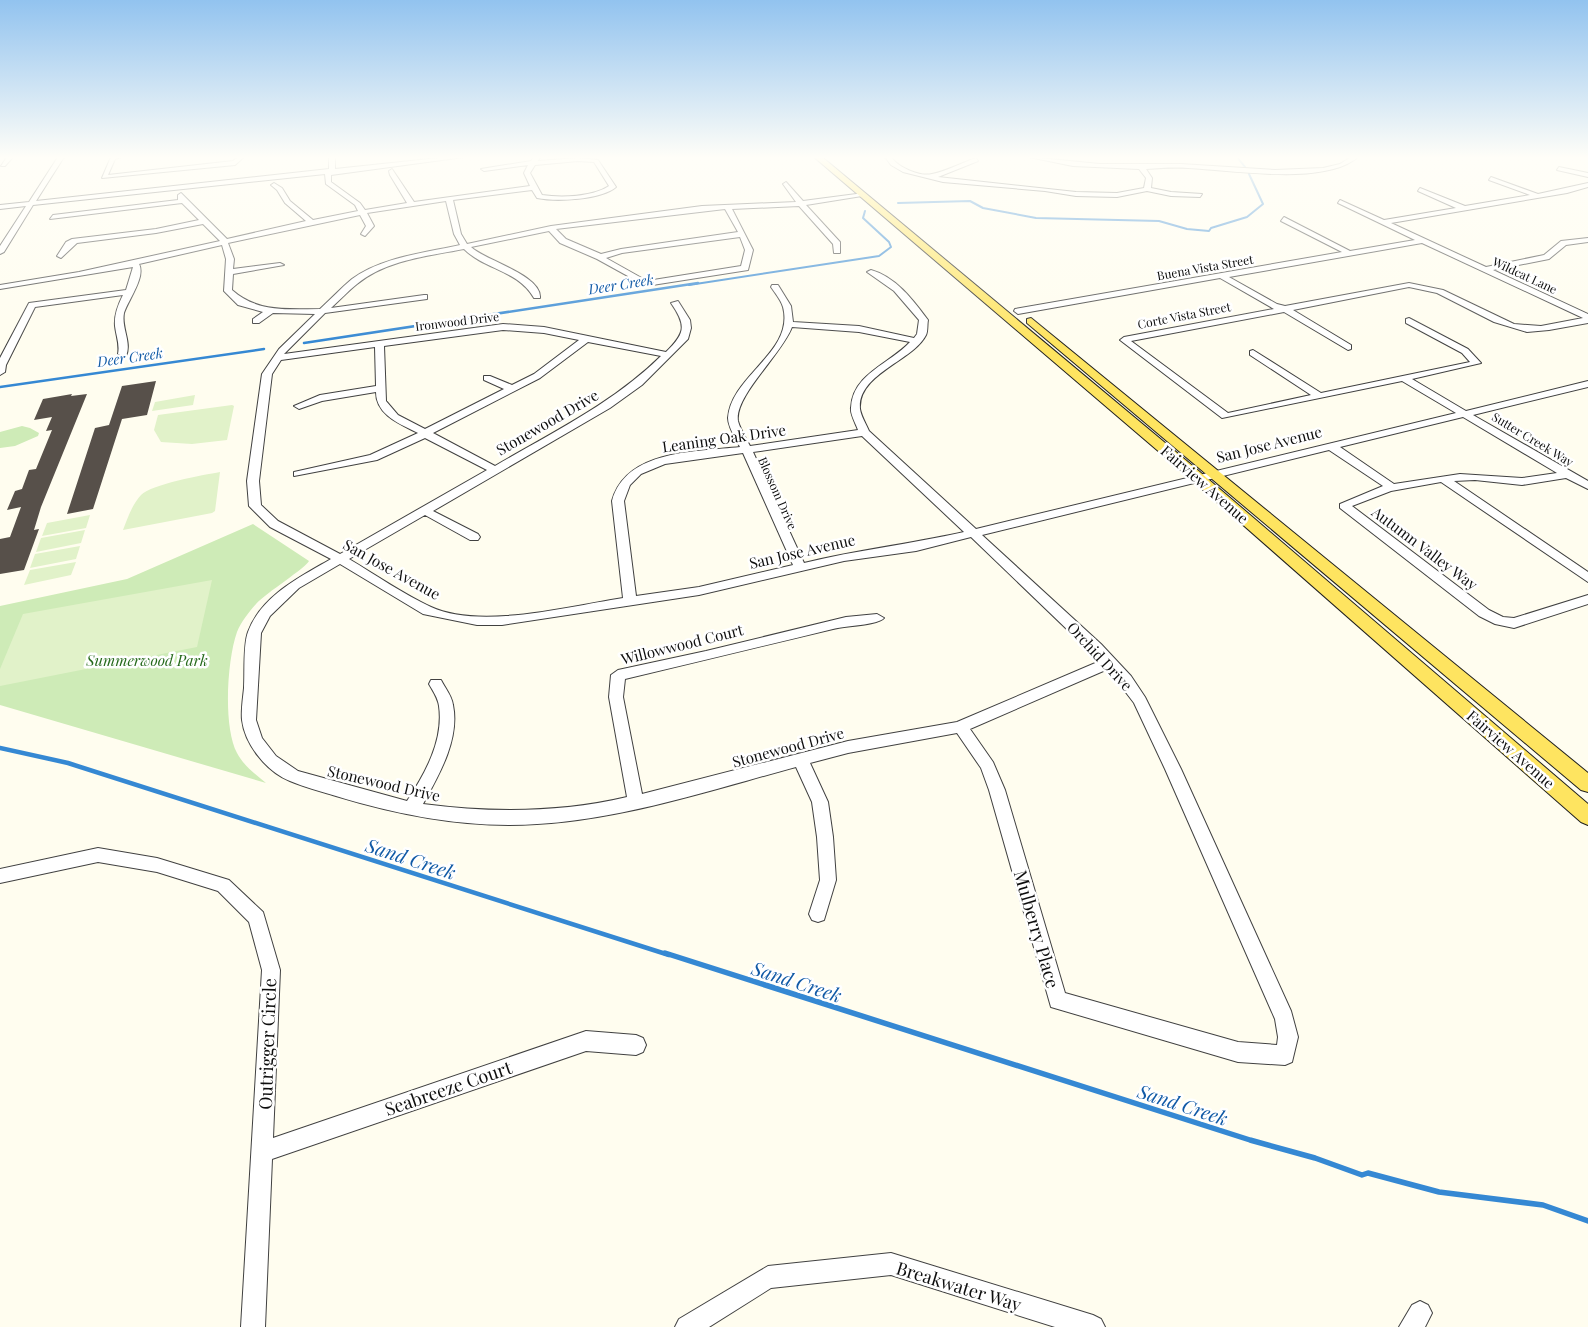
<svg xmlns="http://www.w3.org/2000/svg" width="1588" height="1327" viewBox="0 0 1588 1327" font-family="'Playfair Display',serif">
  <rect width="100%" height="100%" fill="#fffdef"/>
  <path fill="#ceebb7" d="M22 426 30 428 39 433 38 436 15 446 0 448V432Z
    M253 524 309 561C307 567 266 593 256 604 249 612 241 622 237 632 227 660 223 727 237 753 244 766 255 774 266 783L0 705V606L127 579Z"/>
  <path fill="#e1f2c9" d="M195 395 193 405 152 411 155 402Z
    M232 405 234 406 227 440 192 444 161 442 154 430 158 415Z
    M220 472 215 511 212 513 123 530C128 517 132 505 141 495 152 484 203 475 220 472Z
    M90 515 86 528 42 536 47 523Z
    M85 530 81 543 36 552 41 538Z
    M80 546 76 559 30 568 35 554Z
    M76 562 71 575 24 585 30 570Z
    M212 580 197 647 0 686V669L23 614Z"/>
  <g fill="none" stroke-linecap="round" stroke-linejoin="round">
    <path stroke="#3588d3" stroke-width="2" d="M1237 157 1245 167
      M898 203 970 201 983 208 1036 218 1159 221 1187 229 1209 231 1211 228 1247 217 1263 204 1249 174
      M689 285 879 256 891 247 889 242 863 218 865 211"/>
    <path stroke="#3588d3" stroke-width="2.5" d="M304 343 698 283
      M0 387 264 349"/>
    <path stroke="#3588d3" stroke-width="4.5" d="M0 748 68 763 669 955"/>
    <path stroke="#3588d3" stroke-width="5.5" d="M665 953 1250 1140 1315 1158 1362 1175 1368 1173 1439 1192 1543 1205 1588 1221"/>
  </g>
  <path fill="#57504a" d="M156 381 147 415 122 419 93 509 67 514 95 428 109 425 122 386Z
    M72 394 71 396 87 394 41 507 34 530 39 529 24 570 0 574V539L10 537 21 507 7 510 15 491 22 489 29 470 36 469 52 430 46 431 52 417 34 420 43 399Z"/>
  <g fill="none" stroke-linecap="round" stroke-linejoin="round">
    <defs>
      <path id="minor" d="M7 157H13L5 166H1Z
        M58 157H64L36 201 329 169V157H335V169L448 157H464L331 175V182L360 203 365 210 407 203 390 175 389 171 392 169 414 202 530 186 524 173 528 165 484 171 481 169 531 161 534 157H540L538 161 578 158 598 160 616 187C601 200 556 202 537 198L532 190 453 200 461 234 467 244 551 226 702 206 796 202 783 184 786 182 803 201 864 193 862 196 806 205 840 242V253H834L833 244 799 206 732 209 753 250 748 270 646 286 597 259 560 243 549 231 471 247C486 261 542 275 540 298H534C518 270 485 270 464 249 428 256 386 260 357 284 348 291 340 300 331 308L424 295H427V299L325 313 284 354 503 324 544 327 666 352C685 333 687 326 671 303L678 301 690 320 691 328 688 339 642 385 610 408 433 511 478 534 480 537 478 540H470L425 515 349 559C376 575 403 594 431 607 481 630 570 606 623 598L612 501C626 449 697 452 740 447 736 439 728 427 728 418 731 375 795 352 783 307 781 300 775 293 771 287L772 285H778L791 306 793 322 859 326 914 338 917 334 919 320 894 291 867 272 871 270C896 277 913 300 928 320 927 325 928 331 926 335 913 361 857 374 860 409 861 416 866 424 869 431L976 529 1456 413 1402 381 1222 418 1120 340 1124 337 1274 309 1220 278 1018 314 1014 311 1015 309 1342 252 1281 221 1284 217 1350 251 1415 240 1338 203 1340 200 1384 220 1456 208 1418 191 1420 188 1465 206 1530 195 1489 180 1491 177 1538 194 1588 183V187L1567 193 1391 223 1486 267 1544 255 1561 241 1588 238V242L1566 245 1549 259 1493 270 1588 314V323L1549 330 1527 332 1494 322 1437 293 1409 287 1293 310 1351 345V349L1348 350 1284 312 1131 341 1228 413 1311 395 1250 355V351L1253 350 1321 393 1470 362 1462 353 1406 323V319L1409 318 1468 349 1481 363 1412 379 1466 411 1588 381V387L1473 415 1588 481V489L1566 478 1522 485 1475 480 1454 481 1588 572V582L1441 482 1391 491 1352 506 1489 610 1503 617 1514 618 1588 595V604L1514 628 1495 624 1479 616 1340 508V504L1383 486 1329 450 982 535 1101 644 1131 676 1145 697 1181 769 1291 1011 1298 1037 1292 1062 1285 1065 1238 1062 1051 1007 989 790 981 768 957 733 848 753 810 763 828 802 833 837 836 880 824 920 818 922 812 920 809 914 820 880 817 837 812 802 796 767C703 792 607 825 509 825 450 825 392 813 336 796 320 791 304 787 290 781 267 772 245 745 242 720 241 710 243 698 244 688 245 673 243 645 248 632 261 596 300 577 331 559L270 527 249 506 247 481 262 374 279 349 315 314 273 313 259 323H253V319L263 312 238 305 224 291 226 259 222 245 139 264C146 277 128 300 124 313 121 328 132 342 126 356L118 354C120 344 116 336 115 326 114 315 118 305 123 295L35 307 6 365 5 372 0 375V358L29 303 126 290 133 267 0 289V285L79 272 220 241 203 224 156 233 77 243 61 258 57 256 66 242 72 239 156 229 199 220 182 203 50 219 53 215 178 200V195L181 193 227 239 306 221 285 203 277 190 271 185 274 183 282 188 290 201 313 220 358 211 355 205 326 184 325 174 33 205 4 252 0 254V246L26 206 0 209V205L29 202ZM578 161 594 162 609 186C592 197 561 198 542 195L530 173 535 165ZM446 201 454 234 460 245C424 253 382 257 352 279 341 288 331 299 320 309 288 309 258 313 232 290L233 274 284 265 280 263 233 269 234 259 228 243 360 215 366 226 361 234 365 236 374 226 367 213ZM725 209 738 232 621 249 601 254 566 239 556 229ZM740 237 745 250 741 266 647 281 606 258 622 253ZM1422 243 1583 318 1541 326 1514 324 1443 290 1409 283 1285 306 1277 304 1229 277ZM792 327 859 332 910 342C891 363 852 374 851 408 850 414 856 424 858 430L750 446C746 438 740 429 738 421 734 396 782 354 792 327ZM503 330 544 333 579 340 534 374 512 385 490 376H484V380L504 389 425 429 398 415 386 401 384 346ZM588 342 661 356C612 404 553 432 495 466L433 433 540 378ZM375 347 376 386 320 395 294 406 299 409 322 401 376 392C376 415 400 424 418 433L370 455 294 472V476L377 460 425 438 487 470 340 554 278 521 261 505 259 481 272 374 281 360ZM1463 417 1557 473 1522 478 1460 474 1394 484 1340 447ZM862 436 964 532C911 544 857 550 804 563L753 452ZM743 453 793 565 699 587 636 596 624 501 630 485 641 474 665 464ZM971 537 1100 661 957 722 848 741 642 794 623 697 625 679C694 663 763 646 833 629 843 626 879 625 884 618L877 614 846 617 706 651 618 670 611 675 609 697 627 797C559 813 492 813 423 804 439 775 460 739 453 705 452 696 445 688 441 680H431L429 684C433 691 438 698 439 706 444 740 425 774 407 801L298 771 276 756 262 738 256 720 261 633 270 616 299 588 340 564 423 614 477 625H502L699 595 844 561 916 551ZM1108 669 1134 703 1165 769 1275 1019 1278 1037 1277 1045 1238 1042 1065 993 1005 790 993 762 970 729Z
        M111 157H121L115 159 108 175 233 161 238 157H244L235 165 102 178Z
        M885 157H891C898 167 919 177 932 174 947 171 961 163 976 158L978 161 938 177 1076 192 1117 193 1144 188 1146 178 1139 169 1073 166 1029 157 1100 164H1181L1275 170 1323 168 1340 164 1351 157H1358C1325 186 1231 170 1188 168 1174 167 1160 168 1146 169L1152 178 1151 188 1171 192 1202 194 1200 197 1171 196 1147 191 1117 197 1076 196 1045 191 943 182 903 172 891 165Z
        M1559 167 1588 173V177L1557 170Z
        M98 848 157 858 229 880 263 912 280 970 273 1138 586 1031 636 1035 643 1038 646 1045 643 1052 636 1055 586 1051 272 1159 265 1327H241L262 970 249 922 218 891 157 872 98 862 0 883V869Z
        M891 1253 1093 1315 1101 1319 1105 1327H1055L891 1275 771 1288 709 1327H675L679 1319 768 1266Z
        M1420 1301 1428 1305 1432 1313 1425 1327H1399L1412 1305Z"/>
      <path id="major" d="M814 157H822L1194 467 1588 804V825L1581 822 1184 473Z
        M1031 318 1588 773V792L1581 790 1027 323V319Z"/>
    </defs>
    <use href="#minor" stroke="#414141" stroke-width="2"/>
    <use href="#major" stroke="#1f1f1f" stroke-width="2"/>
    <use href="#minor" fill="#fff" fill-rule="evenodd"/>
    <use href="#major" fill="#fee460" fill-rule="evenodd"/>
  </g>
  <linearGradient id="sky" x2="0" y2="1"><stop stop-color="#92c3ef"/><stop offset="0.46" stop-color="#fffef8"/><stop offset="1" stop-color="#fffef8" stop-opacity="0"/></linearGradient>
  <rect width="1588" height="342" fill="url(#sky)"/>
  <g text-anchor="middle" dominant-baseline="central" stroke-width="5" stroke-linejoin="round" paint-order="stroke">
    <g font-size="12" fill="#0e0e0e" stroke="#fff">
      <text transform="translate(1205 267) rotate(-10)">Buena Vista Street</text>
      <text transform="translate(1525 275) rotate(25)">Wildcat Lane</text>
      <text transform="translate(1184 315) rotate(-11)">Corte Vista Street</text>
      <text transform="translate(457 321) rotate(-7)">Ironwood Drive</text>
      <text transform="translate(1533 439) rotate(31)">Sutter Creek Way</text>
      <text transform="translate(778 493) rotate(66)">Blossom Drive</text>
    </g>
    <g font-size="14" font-style="italic" fill="#115aa6" stroke="#fff">
      <text transform="translate(621 284) rotate(-9)">Deer Creek</text>
      <text transform="translate(130 357) rotate(-8)">Deer Creek</text>
    </g>
    <g font-size="15" fill="#0e0e0e" stroke="#fff">
      <text transform="translate(547 422) rotate(-30)">Stonewood Drive</text>
      <text transform="translate(724 438) rotate(-8)">Leaning Oak Drive</text>
      <text transform="translate(1269 444) rotate(-14)">San Jose Avenue</text>
      <text transform="translate(1205 484) rotate(41)">Fairview Avenue</text>
      <text transform="translate(1425 548) rotate(37)">Autumn Valley Way</text>
      <text transform="translate(802 551) rotate(-13)">San Jose Avenue</text>
      <text transform="translate(392 569) rotate(29)">San Jose Avenue</text>
      <text transform="translate(682 644) rotate(-14)">Willowwood Court</text>
      <text transform="translate(1100 656) rotate(47)">Orchid Drive</text>
      <text transform="translate(788 747) rotate(-15)">Stonewood Drive</text>
      <text transform="translate(1511 749) rotate(41)">Fairview Avenue</text>
      <text transform="translate(384 783) rotate(13)">Stonewood Drive</text>
    </g>
    <g font-size="15" font-style="italic" fill="#25691b" stroke="#fff">
      <text x="147" y="660">Summerwood Park</text>
    </g>
    <g font-size="18" fill="#0e0e0e" stroke="#fff">
      <text transform="translate(1037 929) rotate(74)">Mulberry Place</text>
      <text transform="translate(267 1044) rotate(-88)">Outrigger Circle</text>
      <text transform="translate(448 1088) rotate(-19)">Seabreeze Court</text>
      <text transform="translate(959 1286) rotate(17)">Breakwater Way</text>
    </g>
    <g font-size="19" font-style="italic" fill="#115aa6" stroke="#fff">
      <text transform="translate(411 858) rotate(18)">Sand Creek</text>
      <text transform="translate(797 981) rotate(18)">Sand Creek</text>
      <text transform="translate(1183 1104) rotate(18)">Sand Creek</text>
    </g>
  </g>
</svg>
